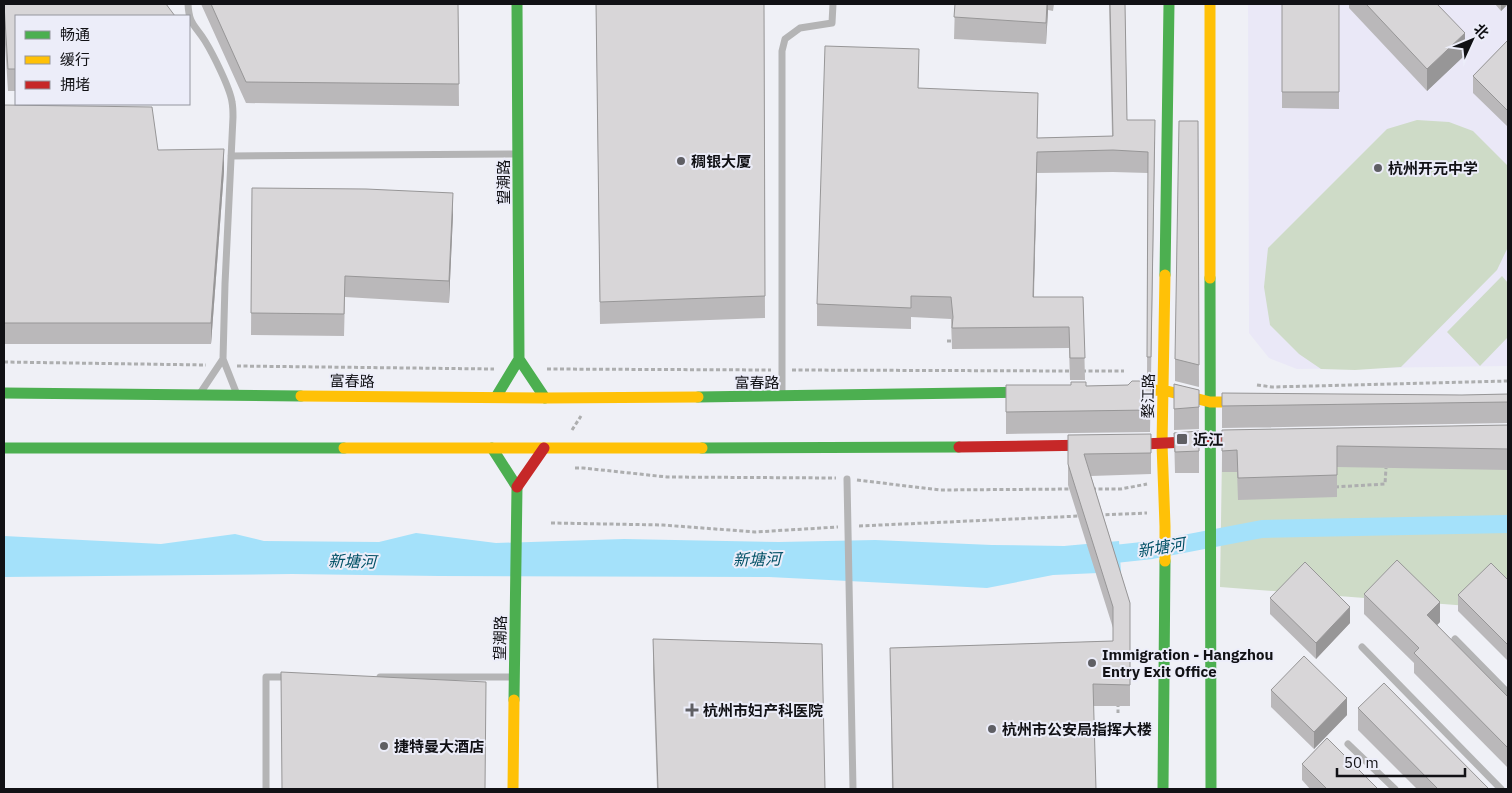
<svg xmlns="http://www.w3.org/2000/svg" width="1512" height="793" viewBox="0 0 1512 793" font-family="'IBM Plex Sans','Noto Sans SC',sans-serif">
  <rect width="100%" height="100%" fill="#eff0f6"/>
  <path fill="#eae8f7" d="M1248 4H1508V366L1297 369 1269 358 1249 333Z"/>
  <path fill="#cedbc7" d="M1417 120 1449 122 1473 131 1507 165 1508 170V247L1497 270 1401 367 1355 370 1321 369 1299 354 1270 325 1264 287 1268 248 1387 129Z
    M1502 276 1508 283V337L1480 366 1447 332Z
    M1508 453V609L1220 587 1222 457Z"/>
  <path fill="#a4e1fa" d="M416 533 496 543 624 539 779 542 875 540 992 545 1064 546 1119 541 1121 572 1053 575 987 588 769 577 439 576 292 574 4 577V536L161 544 235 534 264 541 379 542Z"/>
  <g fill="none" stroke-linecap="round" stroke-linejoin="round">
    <path stroke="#a4e1fa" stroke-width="18" d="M1096 556 1152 550 1262 529 1508 524"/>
    <path stroke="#adaeaf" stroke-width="3" stroke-dasharray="4 2.5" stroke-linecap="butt" d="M947 341H956
      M4 362 206 365
      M237 366 494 369
      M547 369 771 370
      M792 370 1074 371
      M1082 371H1124
      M1257 385 1272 387 1508 381
      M572 430 581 416
      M575 468H583L667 477 836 478
      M857 480 940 490 1073 489
      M1335 487 1385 484 1386 468
      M1092 489H1121L1147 484
      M1099 515 1147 513
      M551 523 663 525 755 532 838 527
      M859 526 1080 516
      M1118 703V713"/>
    <path stroke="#b4b4b5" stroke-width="7" d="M188 4C189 25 195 25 205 41 213 54 230 88 232 102 233 107 233 112 233 117L225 284 223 359 236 392
      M231 156 516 154
      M201 392 223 359
      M782 396V51L785 39 800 28 832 23 833 4
      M847 479 853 789
      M1455 639 1508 693
      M1362 647 1501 789
      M380 677H514
      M1348 744 1395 789
      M266 789V677H289"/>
    <path stroke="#4caf50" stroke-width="11" d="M1165 275 1169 4
      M1210 278 1211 789
      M519 359 545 398
      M4 393 301 396
      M496 397 519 359 517 4
      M698 397 1033 392
      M4 448H344
      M492 448 517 487 514 700
      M702 448 959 447
      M1163 789 1165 561"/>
    <path stroke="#ffc107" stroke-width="11" d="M1210 4V278
      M1165 275 1162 444 1165 526V561
      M1124 391 1163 390 1210 402H1249
      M301 396 545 398 698 397
      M344 448H702
      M513 789 514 700"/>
    <path stroke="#c62828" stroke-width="11" d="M1123 445 1249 439
      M959 447 1094 445
      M517 487 544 448"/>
  </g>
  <path fill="#bab8ba" d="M4 4 16 16V91H8L4 29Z
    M201 4H458L459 106 246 103Z
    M596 4H764L765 318 600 324Z
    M955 4H1054L1053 11 1048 10 1046 44 954 39Z
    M1109 4H1125L1127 120 1155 142 1151 378H1147L1148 173 1113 172 1037 173 1034 297H1083L1085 380H1070L1069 348 952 349 951 319 911 317V329L817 326V304L919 70 918 88 1038 114 1037 138 1112 136Z
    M1282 4H1339V109L1282 108Z
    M1349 4H1437L1465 55 1427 91 1349 8Z
    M1495 4H1508L1501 11Z
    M1508 40V127L1473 93V76Z
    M4 105 224 171 211 344H4Z
    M1198 121 1199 387 1175 381V359Z
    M252 188 453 214 449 303 345 297 344 336 251 335Z
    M1151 381 1150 432 1006 434V385L1086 386 1128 385Z
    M1174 384 1199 390V429L1174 430Z
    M1222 393 1462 395 1508 394V423L1222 428Z
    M1508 425V470L1337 467V497L1238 500 1237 472H1222V430Z
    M1199 431V473H1175L1174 433Z
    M1068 435 1151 453V474L1091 476 1130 603V706H1093L1096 789H892L890 648 1113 641V628L1068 485Z
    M1508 580V673L1507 672V660L1458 611V595Z
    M1364 594 1440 622 1437 625 1508 697V768L1414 673V663L1364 614Z
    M1270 598 1350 623 1316 659 1270 614Z
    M653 639 825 789H657L653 670Z
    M1271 690 1347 715 1314 749 1271 707Z
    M1358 708 1489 789H1417L1358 730Z
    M1302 764 1378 789H1310L1302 780Z"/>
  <path fill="#979697" d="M1047 4H1048V10L1046 44Z
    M1501 4H1508L1501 11Z
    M1465 33V55L1427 91V69Z
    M224 149V171L211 344V323Z
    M1037 152V173L1033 319V297Z
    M453 193V214L449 303V281Z
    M1440 602V622L1427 635V615Z
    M1350 607V623L1316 659V643Z
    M1347 698V715L1314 749V732Z"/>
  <path fill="#d8d6d8" stroke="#979697" d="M4 4H166L175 16H16V69H8Z
    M211 4H458L459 84 246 82Z
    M596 4H764L765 296 600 302Z
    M955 4H1047L1046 23 954 17Z
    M1110 4H1125L1127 120H1155L1151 357H1147L1148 152 1113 150 1037 152 1033 297H1083L1085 358H1070L1069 327 952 328 953 317 951 297 911 296V308L817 304 825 46 919 49 918 88 1038 93 1037 138 1113 136Z
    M1282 4H1339V92H1282Z
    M1366 4H1437L1465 33 1427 69Z
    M1508 40V111L1473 76Z
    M4 105 152 107 158 150 224 149 211 323H4Z
    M1179 121H1198L1199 365 1175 359Z
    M252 188 366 189 453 193 449 281 345 276 344 314 251 313Z
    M1132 381H1151L1150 410 1006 412V385H1071V382H1086V386L1128 385Z
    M1174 384 1199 390V407L1174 409Z
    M1222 393 1462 395 1508 394V402L1222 406Z
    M1508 425V449L1337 446V475L1238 478 1237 450 1222 451V430Z
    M1199 431V451L1175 452 1174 433Z
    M1151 434V453L1084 454 1130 603V685L1093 684 1096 789H893L890 648 1113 641V607L1068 464V435Z
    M1397 560 1440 602 1427 615 1508 697V748L1414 653 1419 648 1364 594Z
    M1305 562 1350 607 1316 643 1270 598Z
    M1491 563 1508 580V645L1458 595Z
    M653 639 822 644 825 789H658Z
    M1304 656 1347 698 1314 732 1271 690Z
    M281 672 486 682 485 789H282Z
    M1384 683 1489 789H1438L1358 708Z
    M1327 738 1378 789H1327L1302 764Z"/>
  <g fill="#5f5f64" stroke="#ecedf9" stroke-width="2">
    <circle cx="681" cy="161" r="5"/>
    <circle cx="1378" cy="168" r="5"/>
    <rect x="1176" y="433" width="12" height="12" rx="2.5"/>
    <circle cx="1092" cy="663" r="5"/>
    <path d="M689.5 702.5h5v5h5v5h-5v5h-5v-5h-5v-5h5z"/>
    <circle cx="992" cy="729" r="5"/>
    <circle cx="384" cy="746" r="5"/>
  </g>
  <g text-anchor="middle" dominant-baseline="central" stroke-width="4" stroke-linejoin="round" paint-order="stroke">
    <g font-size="15" font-weight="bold" fill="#111115" stroke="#ecedf9" text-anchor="start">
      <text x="691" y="161">稠银大厦</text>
      <text x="1388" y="168">杭州开元中学</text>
      <text x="1193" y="439">近江</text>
      <text x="1102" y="654">Immigration - Hangzhou<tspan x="1102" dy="17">Entry Exit Office</tspan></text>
      <text x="703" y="710">杭州市妇产科医院</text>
      <text x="1002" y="729">杭州市公安局指挥大楼</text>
      <text x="394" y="746">捷特曼大酒店</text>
    </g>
    <g font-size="15" fill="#111115" stroke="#ecedf9">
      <text transform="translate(503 182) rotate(-90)">望潮路</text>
      <text transform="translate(352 381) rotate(1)">富春路</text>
      <text x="757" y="382">富春路</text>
      <text transform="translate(1148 396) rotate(-89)">婺江路</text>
      <text transform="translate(500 638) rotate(-89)">望潮路</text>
    </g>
    <g font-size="16" font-style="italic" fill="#005066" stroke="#ecedf9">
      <text transform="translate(1161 547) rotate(-9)">新塘河</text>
      <text transform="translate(757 559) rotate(-1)">新塘河</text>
      <text transform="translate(352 561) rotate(1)">新塘河</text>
    </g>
  </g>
  <rect width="1512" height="793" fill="none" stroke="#111115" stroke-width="10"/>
  <rect x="15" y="15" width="175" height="90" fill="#ecedf9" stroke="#94959e"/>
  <rect x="25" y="31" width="25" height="8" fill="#4caf50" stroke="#94959e"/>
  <text x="60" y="40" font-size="15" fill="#111115">畅通</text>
  <rect x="25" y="56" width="25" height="8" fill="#ffc107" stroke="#94959e"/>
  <text x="60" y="65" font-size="15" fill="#111115">缓行</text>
  <rect x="25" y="81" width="25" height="8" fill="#c62828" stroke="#94959e"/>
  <text x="60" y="90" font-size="15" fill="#111115">拥堵</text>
  <g transform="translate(1472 40) rotate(46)" stroke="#ecedf9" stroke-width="4" paint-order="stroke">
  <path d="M0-4L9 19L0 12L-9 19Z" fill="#111115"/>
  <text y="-8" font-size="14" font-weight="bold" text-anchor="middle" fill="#111115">北</text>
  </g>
  <path d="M1337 768v8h128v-8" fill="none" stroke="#111115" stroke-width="2.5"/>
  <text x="1344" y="768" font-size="15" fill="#111115" stroke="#ecedf9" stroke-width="4" paint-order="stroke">50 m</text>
</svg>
